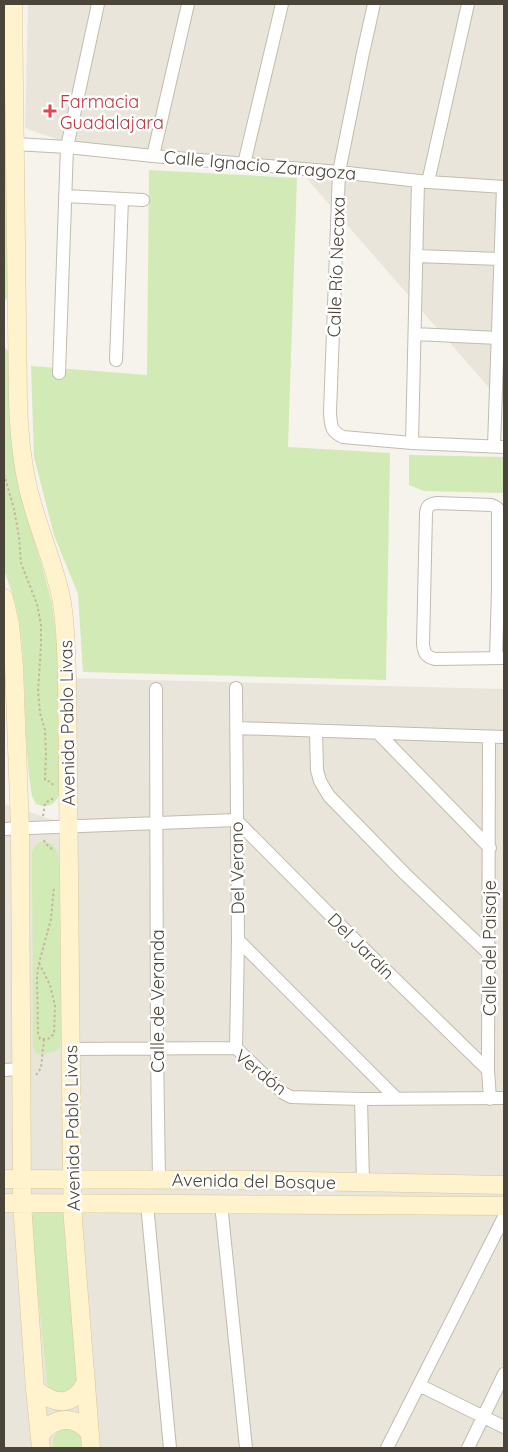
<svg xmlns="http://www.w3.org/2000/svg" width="508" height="1452" viewBox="0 0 508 1452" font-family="Quicksand,sans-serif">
  <rect width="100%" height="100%" fill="#f6f3ec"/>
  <path fill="#eae5da" d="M28 4H504V405L301 172 71 144 25 128Z
    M69 678 504 689V1448H4V804L69 825Z"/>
  <path fill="#d2eab5" d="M4 4H6L8 290 7 298 4 302Z
    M149 170 297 178 288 447 390 453 386 680 83 672 78 594 54 535 34 457 31 366 147 375Z
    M4 346 8 351 9 356 12 421 18 487 42 566 52 603 55 628 58 659 60 791C57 804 49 809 36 804L32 796C22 739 28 679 19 621 17 604 10 587 4 570Z
    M409 455 504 457V493L424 491 409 485Z
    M43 841C58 844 58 852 59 865L61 1038 60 1048 54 1052 40 1055 35 1052 33 1045 32 853C34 846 36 844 43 841Z
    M37 1212H60L63 1215 77 1380 73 1389 66 1393 58 1394 50 1390 47 1382 31 1222 32 1216Z
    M67 1427 79 1432 83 1448H53C52 1438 56 1430 67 1427Z"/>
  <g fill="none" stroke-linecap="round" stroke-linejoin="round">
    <defs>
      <path id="street" d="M374 4 363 53 339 172 330 412C331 425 330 431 343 437L412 443 504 447
        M15 144 67 147 153 156 339 172 428 182 504 187
        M153 156 188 4
        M244 164 282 4
        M428 182 468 4
        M65 196 143 200
        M416 256 500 259
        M415 334 498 338
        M116 360 122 199
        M59 373 67 147 98 4
        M412 443 418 181
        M494 446 503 187
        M496 658 498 589V509L496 507 491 505 437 503C429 504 427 506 426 513L423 644C424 653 426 657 435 659L504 658
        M236 688 238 940 236 1048
        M156 689 157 1049 159 1180
        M236 728 504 737
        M316 731 317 770 320 781 329 796 405 874 488 953
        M379 734 490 848
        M489 737 488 1070 490 1099
        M4 829 236 820 364 949 488 1070
        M238 940 396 1098
        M70 1049 236 1048 283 1093 291 1097 361 1099 504 1098
        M4 1070 22 1069
        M361 1099 363 1183
        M147 1204 170 1448
        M221 1204 246 1448
        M419 1385 504 1427
        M387 1448 504 1217
        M468 1448 504 1374"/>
      <path id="secondary" d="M13 4 18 401C19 436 22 469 32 503 41 535 54 565 61 597 66 624 66 651 67 677L72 1179 73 1220 91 1448
        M4 598 10 624 14 666 20 829 22 1203 35 1389 41 1448
        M4 1179 255 1180 504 1185
        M4 1203 504 1206
        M35 1389C55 1405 73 1408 86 1382
        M40 1435C54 1417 74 1414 89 1432"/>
    </defs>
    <use href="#street" stroke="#c2bbae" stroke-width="14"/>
    <use href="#secondary" stroke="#d6c79b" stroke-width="19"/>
    <path stroke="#c4b79f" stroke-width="2" stroke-dasharray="2.5 2.5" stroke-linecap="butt" d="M4 474 14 509 19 537 21 563 37 604 41 625V646L38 691 40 713 45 730 46 754 45 780 51 782 53 785
      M43 816 45 803 54 798
      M44 840 45 843 54 851
      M39 963 50 985 55 1006 54 1034 48 1039H40L38 1033 37 975 39 963 51 919 54 886
      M36 1075 41 1068 44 1039"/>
    <use href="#street" stroke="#fff" stroke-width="12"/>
    <use href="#secondary" stroke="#fff3cd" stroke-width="18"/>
  </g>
  <path fill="#e0444e" stroke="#fff" stroke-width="2" d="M47.5 103.5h5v5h5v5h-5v5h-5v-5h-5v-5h5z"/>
  <g text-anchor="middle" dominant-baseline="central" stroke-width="5" stroke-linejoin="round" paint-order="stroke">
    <g font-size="18" fill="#be3a42" stroke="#fff" text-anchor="start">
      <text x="60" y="101">Farmacia<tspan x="60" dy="21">Guadalajara</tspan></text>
    </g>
    <g font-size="18" fill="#4b4439" stroke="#fff">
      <text transform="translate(260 165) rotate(5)">Calle Ignacio Zaragoza</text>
      <text transform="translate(336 267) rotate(-88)">Calle Río Necaxa</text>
      <text transform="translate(67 723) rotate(-91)">Avenida Pablo Livas</text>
      <text transform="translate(237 868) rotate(-91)">Del Verano</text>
      <text transform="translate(361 946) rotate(45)">Del Jardín</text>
      <text transform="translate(489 948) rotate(-90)">Calle del Paisaje</text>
      <text transform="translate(157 1001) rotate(-90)">Calle de Veranda</text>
      <text transform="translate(261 1072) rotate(39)">Verdón</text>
      <text transform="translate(72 1128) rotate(-91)">Avenida Pablo Livas</text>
      <text transform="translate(254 1181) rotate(1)">Avenida del Bosque</text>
    </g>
  </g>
  <rect width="508" height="1452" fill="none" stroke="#4b4439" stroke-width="10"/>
</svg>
